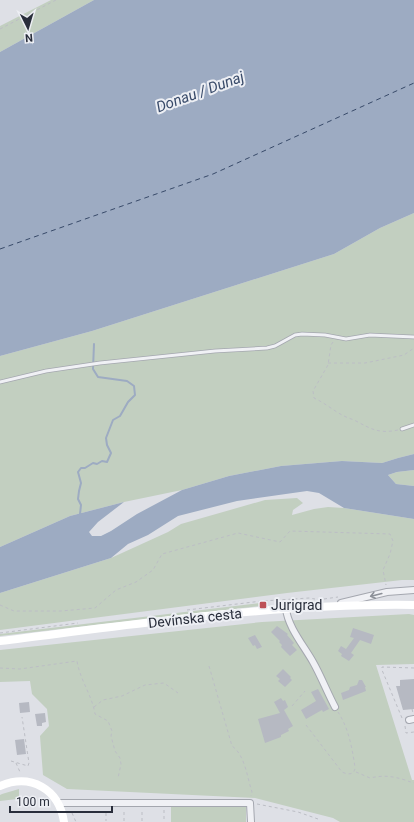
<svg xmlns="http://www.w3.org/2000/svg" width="414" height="822" viewBox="0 0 414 822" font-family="Roboto,sans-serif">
  <rect width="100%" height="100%" fill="#dee0e6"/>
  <path fill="#c2cfc0" d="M51 0H94L0 52V26Z
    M414 213V454L398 458 382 463 342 461 281 466 229 476 182 490 124 502 70 516 0 547V356L92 331 334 254 380 228Z
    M414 470V486L396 484 388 475 397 472Z
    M297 498 303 503 293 510 292 515 314 509 328 507 344 508 414 519V580H402L287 593 0 630V593L111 558 168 532 181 524 265 500Z
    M260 603V606L0 636V634Z
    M409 614 414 615V664L376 665 412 780H414V822H340L333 818 255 798 67 789 43 775 40 736 49 726 47 709 32 694 30 681 0 682V650L262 622Z
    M19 789V796L17 799 0 801V795L2 794Z
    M171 807H246V822H171Z"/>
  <path fill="#9dabc2" d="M94 0H414V213L380 228 334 254 92 331 0 356V52Z
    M414 454V470L397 472 388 475 396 484 414 486V519L344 508 319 493 307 491 237 501 178 516 148 535 128 544 111 558 0 593V547L70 516 124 502 98 522 89 532 92 536H101L111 531 137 514 182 490 229 476 281 466 342 461 382 463 398 458Z"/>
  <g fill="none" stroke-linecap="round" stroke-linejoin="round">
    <path stroke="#9dabc2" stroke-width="2" d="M80 514 81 505 78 499 79 491 81 483 78 472 81 468H85L93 463 97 464 102 461 107 462 111 453 107 445 106 438 113 420 120 416 128 402 135 395 134 386 127 381 98 377 93 369 94 344"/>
    <path stroke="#384a69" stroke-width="1" stroke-dasharray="5 4" stroke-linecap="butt" d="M0 249 213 174 414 83"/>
  </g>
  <path fill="#b6b9c2" d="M277 626 288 634 287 635 294 643 292 645 297 650 290 656 281 647 282 645 279 642 280 641 271 632Z
    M353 628 374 635 371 644 360 640 351 653 354 655 349 661 341 656 342 654 338 651 341 646 346 649 354 638 350 637Z
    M255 635 262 647 257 649 255 645 253 646 248 638Z
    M283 669 291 677 290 678 292 680 285 687 278 681 280 679 276 676Z
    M414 679V709L403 710 396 686H400V680Z
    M359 680H362L366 687H365L366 691 343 700 341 693 349 690 350 687 357 685Z
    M318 689 329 709 323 712 322 710 306 719 301 710 316 701 311 692Z
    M281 698 283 701 285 700 288 707 284 710 293 726 288 729 289 731 281 735V737L265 743 258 719 280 713 274 702Z
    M29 702 30 712 20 713 19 703Z
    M45 713 46 722 42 723V726H37L35 714Z
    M24 739 26 754 17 755 15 740Z"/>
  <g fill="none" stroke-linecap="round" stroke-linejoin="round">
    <defs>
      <path id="lane" d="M0 382 46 371 100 363 215 351 267 348 275 346 295 335 302 334 325 335 346 339 370 335 414 337
        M402 429 414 425"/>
      <path id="street" d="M341 603 387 592 414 590
        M286 609C288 627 304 646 313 662 321 676 327 692 335 707
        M409 720 414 719
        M59 803H250L251 822"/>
    </defs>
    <use href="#lane" stroke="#a4a7af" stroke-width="4.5"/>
    <use href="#street" stroke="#a4a7af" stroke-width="8"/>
    <path stroke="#bcbec5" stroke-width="1" stroke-dasharray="3 3" stroke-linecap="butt" d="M0 29 56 0
      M333 342 331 345 328 365 313 391 314 398C325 403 334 411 344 416 348 418 352 419 356 421 371 429 379 434 398 430
      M328 363H365L380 360 404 355 414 348
      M324 599 338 597
      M0 605 14 611H61L95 608 116 590 136 582 153 570 162 554 238 533 280 542 290 531 390 534 393 541 390 554 383 570 386 585
      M187 610 262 601 309 598 315 599
      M0 633 78 623
      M209 666 232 746C245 755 247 777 252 792L251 796
      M0 668 20 669 77 661C80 680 92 695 95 714L108 721 112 731 111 736 115 751 120 758 121 764 118 778
      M292 706 305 691
      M94 707 103 700 122 696 145 685 164 683 178 693
      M412 709 413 713
      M402 718 382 670V667L414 668
      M306 725 342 772C348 775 355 775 355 767 352 748 349 729 338 712
      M405 726 406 733 414 732
      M11 761 28 766 29 763 22 717
      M16 763 20 772
      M356 772 370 778C383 775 392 776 405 780 408 781 410 782 414 783
      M257 804 298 812 318 819
      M164 810V822
      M124 812V821
      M142 812V821
      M72 813 76 822
      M106 813V821"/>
    <use href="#lane" stroke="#f0f1f5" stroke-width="3"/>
    <use href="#street" stroke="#f0f1f5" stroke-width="6"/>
    <path stroke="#fff" stroke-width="8" d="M0 641C137 624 276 603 414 605
      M0 786C31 773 59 789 64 822"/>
  </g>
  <defs><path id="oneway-shaft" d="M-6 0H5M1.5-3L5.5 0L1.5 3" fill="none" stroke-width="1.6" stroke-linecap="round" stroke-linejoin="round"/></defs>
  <use stroke="#8c9098" href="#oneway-shaft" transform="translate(376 595) rotate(166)"/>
  <rect fill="#bd5157" stroke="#edeff4" stroke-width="1.5" x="259" y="601" width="8" height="8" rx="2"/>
  <g text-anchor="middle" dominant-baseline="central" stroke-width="4" stroke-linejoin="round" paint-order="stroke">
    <g font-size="14" fill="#292e3b" stroke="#edeff4" text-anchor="start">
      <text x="271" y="605">Jurigrad</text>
    </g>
    <g font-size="14" fill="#292e3b" stroke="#edeff4">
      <text transform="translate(195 618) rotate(-6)">Devínska cesta</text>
    </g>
    <g font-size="15" font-style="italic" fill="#384a69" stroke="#edeff4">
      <text transform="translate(200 92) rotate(-20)">Donau / Dunaj</text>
    </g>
  </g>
  <g transform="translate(28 28) rotate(175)" stroke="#edeff4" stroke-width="3" paint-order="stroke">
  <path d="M0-3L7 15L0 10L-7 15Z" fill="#292e3b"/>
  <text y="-6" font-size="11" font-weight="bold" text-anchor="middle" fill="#292e3b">N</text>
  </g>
  <path d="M10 806v6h102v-6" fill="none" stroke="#292e3b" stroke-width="2"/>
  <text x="16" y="806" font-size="12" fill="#292e3b" stroke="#edeff4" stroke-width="3" paint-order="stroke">100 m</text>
</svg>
